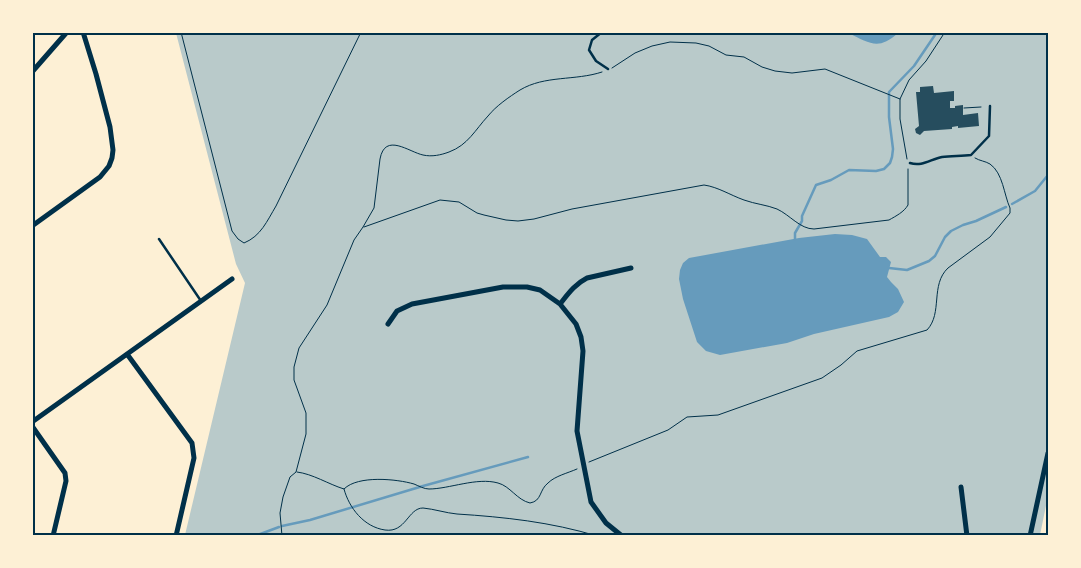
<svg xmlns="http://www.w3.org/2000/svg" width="1081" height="568" viewBox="0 0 1081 568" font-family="Poppins,sans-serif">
  <rect width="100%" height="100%" fill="#fdf0d5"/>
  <path fill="#b9caca" d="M176 33H1048V496L1040 535H185L245 283 236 264Z"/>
  <path fill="#669bbc" d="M848 33 898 32V33C878 51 870 43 848 33Z
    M835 234 852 235 867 239 880 257H886L891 262 887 277 891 282 898 289 904 302 898 312 889 317 814 334 787 343 720 355 706 351 697 342 683 299 679 279 680 270 683 263 689 258 799 238Z"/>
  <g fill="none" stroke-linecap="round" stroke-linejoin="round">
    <path stroke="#669bbc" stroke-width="2.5" d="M1012 204 1035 191 1048 175
      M795 239V233L802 221V216L816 185 831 180 849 170 876 171 884 169 890 163 892 157 893 149 889 117V92L914 66 937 32
      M889 268 907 270 929 261 935 256 945 237 951 231 963 225 976 221 1006 207
      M282 526 310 520 423 486 528 457
      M255 536 279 527"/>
  </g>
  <path fill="#264d5e" d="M933 86 934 93 954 91V101H950V108H955V106L963 105V115L978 113 979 126 958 128V126L952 127V129L924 131 920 135 916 133 915 129 919 126 916 92H920V87Z"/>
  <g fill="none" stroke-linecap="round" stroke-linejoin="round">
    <path stroke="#003049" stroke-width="1" d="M181 32 232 231 238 239 244 243C261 236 267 221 276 206L361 32
      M612 68 635 53 652 46 670 42 696 43 709 46 726 55 744 57 762 67 775 71 792 73 825 69 900 99
      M964 108 981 107
      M907 159 900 119V99L909 80 926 61 945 32
      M364 227 440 200 459 202 477 213 484 215 506 220 518 221 534 219 572 209 704 185C718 187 730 195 744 200 755 204 767 205 777 209 790 215 800 229 814 229L889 220C896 216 904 212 908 205V169
      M589 462 668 430 687 417 718 415 822 378 841 365 857 351 927 330C943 313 930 285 948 268L990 237 1010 213V208C1004 195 1003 173 990 164 985 161 980 161 975 158
      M297 472C313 474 328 484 344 489 358 475 397 479 414 484 419 486 424 489 429 489 449 489 477 477 498 483 510 486 517 500 530 503 542 501 539 490 548 483 555 476 568 473 577 469
      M344 489C349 508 364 527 385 530 406 533 408 508 423 508 434 509 446 513 457 514 504 517 551 522 597 536
      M282 536 280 513 283 497 290 477 296 472 306 434V413L294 380V367L299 348 327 305 354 240 363 227 374 208 380 159C385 132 409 152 423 155 432 157 441 155 449 152 468 145 475 130 488 116 496 106 509 97 520 90 545 75 575 81 602 72"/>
    <path stroke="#003049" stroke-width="2.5" d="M602 32 592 40 589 50 596 61 608 69
      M910 163C922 167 931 159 942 157 952 156 962 156 971 155L989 136 990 106
      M159 239 201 301"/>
    <path stroke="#003049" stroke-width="5" d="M32 72 67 32
      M32 226 100 177 109 166 112 158 113 150 110 127 96 74 83 32
      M560 304C568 294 575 284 587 278L631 268
      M388 324 397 311 412 304 503 287H527L540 290 560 304 576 324 581 337 583 351 577 431 591 502 606 523 622 536
      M127 354 192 443 194 458 176 536
      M32 422 232 279
      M32 426 65 473 66 481 53 536
      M961 487 967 536
      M1030 536 1048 453"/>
  </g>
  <rect width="1081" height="568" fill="none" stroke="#fdf0d5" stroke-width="68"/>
  <rect x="34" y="34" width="1013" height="500" fill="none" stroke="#003049" stroke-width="2"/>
</svg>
